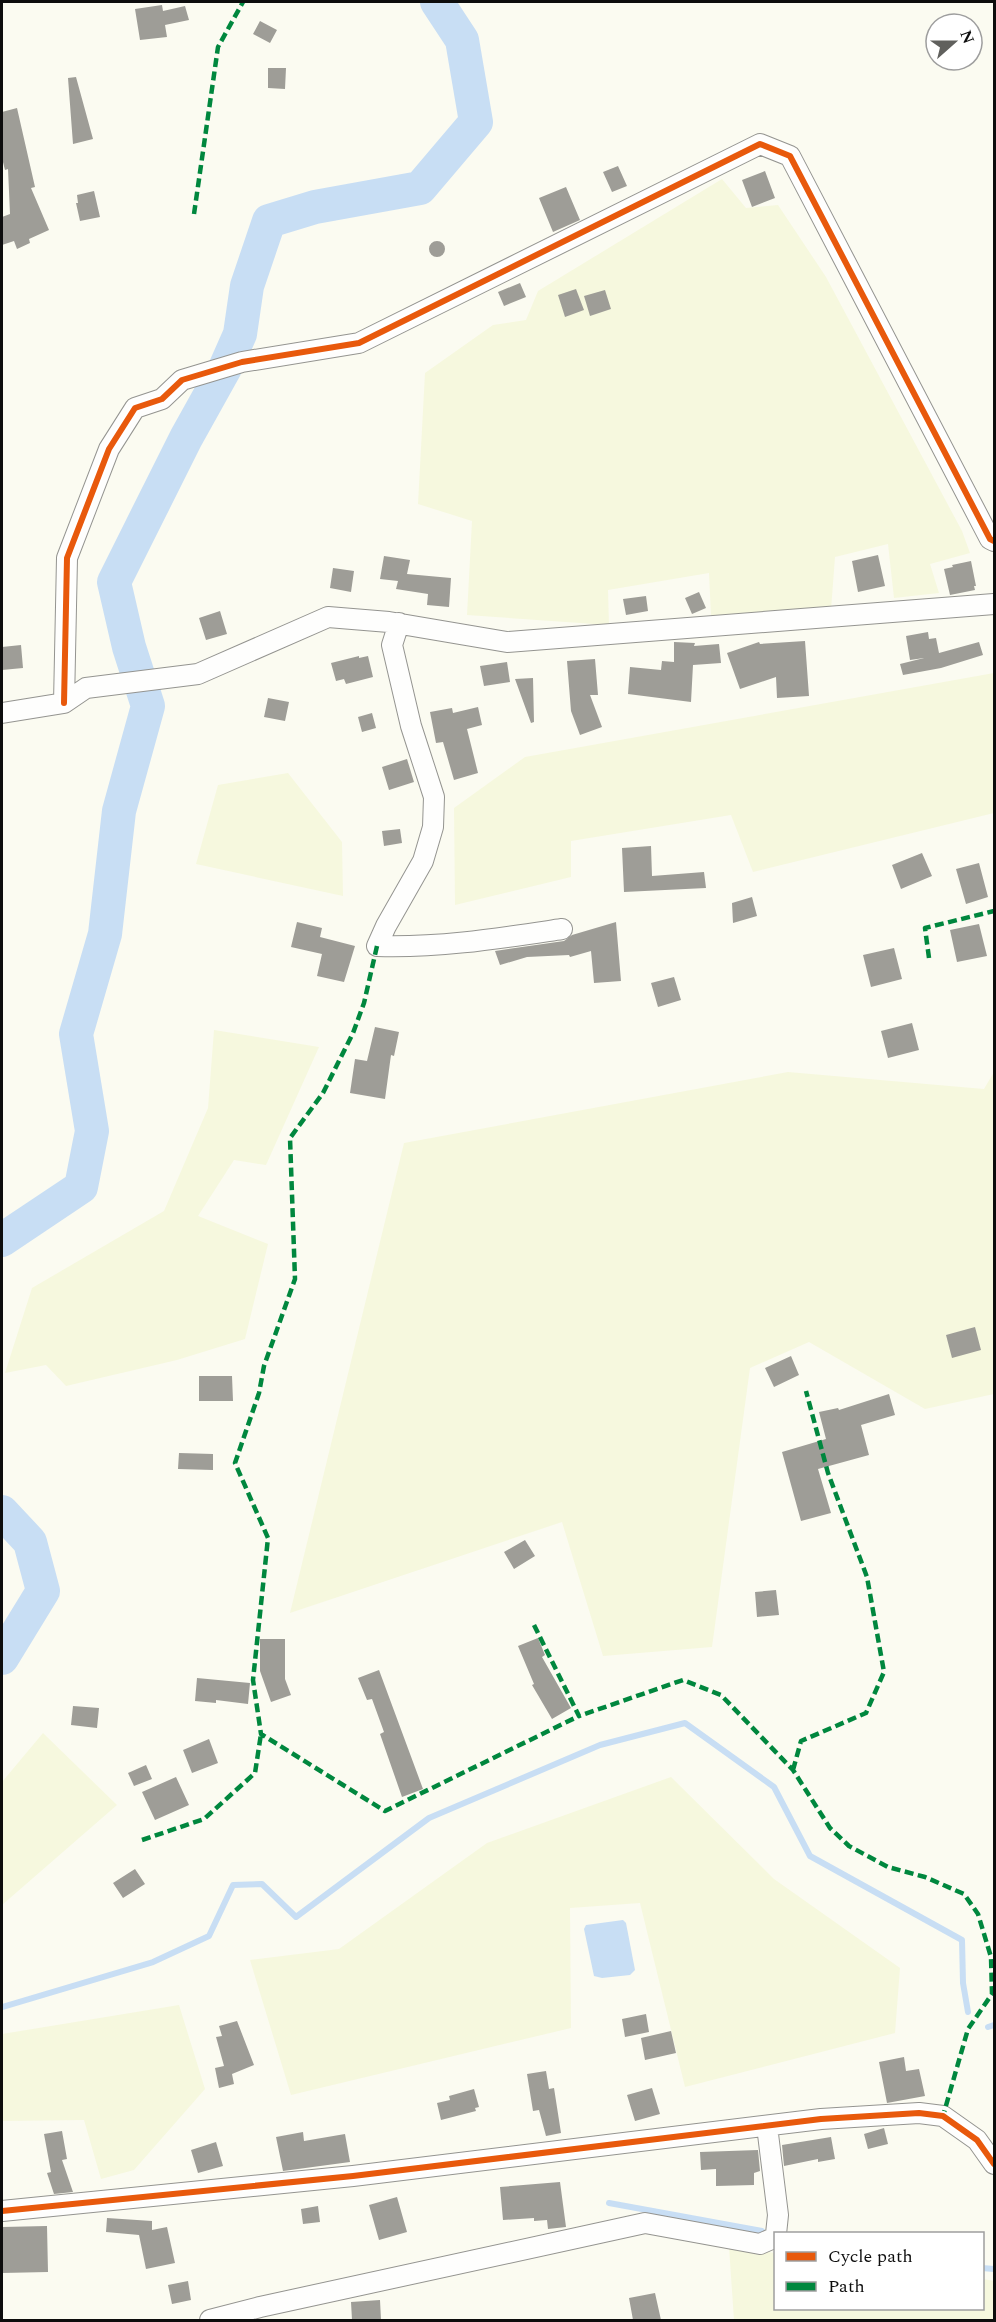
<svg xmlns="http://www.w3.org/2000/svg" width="996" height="2322" viewBox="0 0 996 2322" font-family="Spectral,serif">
  <rect width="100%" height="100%" fill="#fbfbf1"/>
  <path fill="#f6f8de" d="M722 179 746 208 778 205 826 277 962 531 970 553 930 564 939 593 894 598 888 544 835 557 831 610 711 616 709 573 608 590 609 625 467 615 472 521 418 504 425 373 493 325 526 320 538 291Z
    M994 673V813L753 872 731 815 571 841V877L455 905 454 808 525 757Z
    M288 773 342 842 343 896 196 864 218 785Z
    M214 1030 319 1047 266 1165 234 1160 198 1216 268 1244 245 1339 177 1360 66 1386 46 1365 5 1373 32 1288 164 1211 208 1108Z
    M788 1072 984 1089 994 1072V1394L925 1409 809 1342 750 1368 712 1647 603 1656 562 1522 290 1613 404 1143Z
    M43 1733 117 1805 2 1905V1782Z
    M671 1777 774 1879 900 1968 895 2033 685 2087 640 1903 570 1908 571 2028 291 2095 250 1960 339 1949 487 1843Z
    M179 2005 205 2089 134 2170 101 2179 84 2120 2 2121V2034Z
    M729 2247 775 2253 776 2308H982L983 2279 994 2281V2320H734Z"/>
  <path fill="#c8def4" d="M623 1920 626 1923 635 1970 630 1975 602 1978 594 1976 584 1929 586 1925Z"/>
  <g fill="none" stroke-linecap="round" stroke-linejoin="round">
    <path stroke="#c8def4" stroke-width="6" d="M2 2007 153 1962 209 1936 233 1885 262 1884 296 1917 429 1818 600 1745 685 1723 774 1787 810 1856 962 1940 963 1983 968 2012
      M988 2027 994 2025
      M609 2203 762 2231
      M982 2268 994 2269"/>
    <path stroke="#c8def4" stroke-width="34" d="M2 1240 81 1187 92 1131 76 1034 105 934 119 811 148 706 129 647 114 582 186 438 225 368 240 334 247 286 269 221 315 207 420 188 476 122 462 40 437 2
      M2 1512 30 1542 43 1591 2 1658"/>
  </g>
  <path fill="#9e9d97" d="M162 5 163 11 185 6 189 20 165 25 167 37 140 40 135 9Z
    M260 21 277 30 270 43 253 34Z
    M268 68H286L285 89 268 88Z
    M76 77 93 139 73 144 68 78Z
    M17 108 35 187 31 188 49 230 29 239 30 243 17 249 14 241 2 245V217L10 214 8 169 5 170 2 158V112Z
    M618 166 627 186 612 192 603 172Z
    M765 171 775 198 752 207 742 180Z
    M566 187 580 220 553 232 539 198Z
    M94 191 100 217 80 221 76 203H78L77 195Z
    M429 249a8 8 0 1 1 16 0a8 8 0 1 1-16 0Z
    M520 283 526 297 504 306 498 292Z
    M576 289 584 310 565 317 558 295Z
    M605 290 611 309 590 316 584 296Z
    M878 555 885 586 858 592 852 561Z
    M384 556 410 560 407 574 451 578 449 607 427 605 428 594 396 589 398 581 380 579Z
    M971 561 976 586H974L975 590 950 595 944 569 953 567 952 565Z
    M333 568 354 571 351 592 330 588Z
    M699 592 706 608 692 614 685 598Z
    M646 596 648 611 626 615 623 599Z
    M220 611 227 634 206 640 199 618Z
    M928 632 929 639 936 638 939 653 979 642 983 655 941 668 903 675 900 664 924 658 910 660 906 636Z
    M805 641 809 696 777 698 776 677 740 689 727 653 759 642 760 644Z
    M674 642 695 643 694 646 719 644 721 663 693 665 691 702 628 694 630 667 661 670 662 661 674 662Z
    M21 645 23 668 2 670V647Z
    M359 656V658L368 656 373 677 346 684 344 679 336 681 331 663Z
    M595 659 598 695H590L602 727 580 735 571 711 567 661Z
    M507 662 510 682 484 686 480 666Z
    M533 678 534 722 531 723 515 679Z
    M268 698 289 702 285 721 264 717Z
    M478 707 482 725 467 729 478 773 454 780 443 742 436 743 430 712 452 708 453 713Z
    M372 713 376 728 362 732 358 717Z
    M407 759 414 782 389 790 382 767Z
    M400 829 402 843 384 846 382 831Z
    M651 846 652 876 704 872 706 888 624 892 622 848Z
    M922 853 932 876 901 889 892 865Z
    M979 863 988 897 966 904 956 869Z
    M752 897 757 916 733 923 732 903Z
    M297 922 322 928 320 937 355 946 344 982 317 976 322 954 291 947Z
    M616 922 621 981 594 983 591 951 570 957 569 955 527 957 500 965 495 951 564 941 572 935Z
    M979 924 987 956 957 962 950 930Z
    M894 948 902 979 871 987 863 955Z
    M674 977 681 1000 658 1007 651 983Z
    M912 1023 919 1050 888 1058 881 1031Z
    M375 1027 399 1032 394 1056 391 1055 385 1099 350 1093 355 1059 367 1061Z
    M975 1327 981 1350 952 1358 946 1335Z
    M791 1356 799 1375 774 1387 765 1368Z
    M199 1376H232L233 1401H199Z
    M889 1394 895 1415 861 1425 869 1455 818 1469 831 1513 801 1521 782 1452 826 1439 819 1412 838 1408 839 1410Z
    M179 1453 213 1454V1470L178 1469Z
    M525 1540 535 1556 514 1569 504 1552Z
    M776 1590 779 1615 757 1617 755 1592Z
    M538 1638 545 1655 542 1657 571 1708 552 1719 532 1685 534 1684 518 1646Z
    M260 1639H285V1679L291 1695 271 1702 260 1671Z
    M379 1670 423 1789 402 1797 380 1734 384 1732 372 1699 367 1700 358 1678Z
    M197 1678 250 1683 248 1704 216 1700V1703L195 1701Z
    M73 1706 99 1708 97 1728 71 1725Z
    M209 1739 218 1763 192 1773 183 1750Z
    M146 1765 152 1779 134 1786 128 1773Z
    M176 1777 189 1805 155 1820 142 1792Z
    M135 1869 145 1884 123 1898 113 1883Z
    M646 2014 649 2032 625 2037 622 2019Z
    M237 2021 254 2065 232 2074 234 2084 219 2088 215 2068 224 2066 216 2037 222 2036 219 2026Z
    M671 2031 676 2053 645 2060 641 2038Z
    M904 2057 906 2071 919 2069 925 2096 887 2103 879 2062Z
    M546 2071 549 2089 554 2088 561 2133 546 2136 539 2110 533 2111 527 2074Z
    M652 2088 660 2114 635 2121 627 2095Z
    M474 2089 479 2107 475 2108 476 2111 441 2120 437 2103 450 2100 449 2096Z
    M884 2128 888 2144 868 2149 864 2134Z
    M62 2131 67 2159 62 2160 73 2192 54 2194 47 2173 51 2172 44 2134Z
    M303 2132 304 2141 345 2134 350 2162 283 2171 276 2137Z
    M831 2137 835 2159 818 2162V2159L784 2166 782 2145Z
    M216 2142 223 2166 198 2173 191 2150Z
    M758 2150 760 2171 754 2173V2185L716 2186V2169L701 2170 700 2152Z
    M560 2182 566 2227 548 2229 547 2220 534 2221V2218L503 2220 500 2187Z
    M397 2197 407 2232 379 2240 369 2205Z
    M318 2206 320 2222 303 2224 301 2209Z
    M107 2218 152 2221V2230L167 2227 175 2263 146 2269 139 2235 106 2232Z
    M47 2226 48 2272 2 2273V2227Z
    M188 2281 191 2300 172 2304 168 2285Z
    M655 2293 661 2320H633L629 2298Z
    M380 2300 381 2320H352L351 2302Z"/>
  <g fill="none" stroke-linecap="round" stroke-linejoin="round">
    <defs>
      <path id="street" d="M399 623 392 645 411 726 434 797 433 827 423 861 386 926 377 946C440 948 501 938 562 929
        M64 703 67 558 109 449 135 408 162 399 182 380 242 362 359 343 760 144 790 156 990 539 994 541
        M2 713 64 703 86 688 198 674 328 617 389 622 507 642 994 604
        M767 2126 778 2215 776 2234
        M2 2211 353 2176 821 2119 919 2113 943 2116 977 2140 994 2164
        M210 2320 260 2307 645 2223 760 2244 776 2237"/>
    </defs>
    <use href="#street" stroke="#949490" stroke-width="22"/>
    <use href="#street" stroke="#fefefd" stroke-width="20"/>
    <path stroke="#00873e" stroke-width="4.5" stroke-dasharray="9 4.5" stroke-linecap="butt" d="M194 214 218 47 243 2
      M377 946 364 1003 353 1033 323 1093 290 1138 295 1279 264 1366 259 1393 235 1463 268 1538 253 1680 261 1734 385 1811 579 1716
      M929 958 925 928 994 911
      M534 1625 579 1716 683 1680 721 1695 793 1770 830 1828 849 1846 888 1867 925 1877 964 1894 978 1914 991 1957 992 1994 968 2029 943 2116
      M793 1770 801 1741 866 1713 884 1672 867 1577 828 1473 806 1391
      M142 1840 204 1819 255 1773 261 1734"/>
    <defs>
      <path id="cycleway" d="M64 703 67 558 109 449 135 408 162 399 182 380 242 362 359 343 760 144 790 156 990 539 994 541
        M2 2211 353 2176 821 2119 919 2113 943 2116 977 2140 994 2164"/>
    </defs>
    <use href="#cycleway" stroke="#fff" stroke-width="10"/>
    <use href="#cycleway" stroke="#e8590c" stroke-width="6"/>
  </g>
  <rect width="996" height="2322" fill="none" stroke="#0d0d0d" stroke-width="6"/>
  <rect x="774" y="2232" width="210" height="78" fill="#ffffff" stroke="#9e9e9e" stroke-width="1.5"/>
  <rect x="786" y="2252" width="30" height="9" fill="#e8590c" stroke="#9e9e9e" stroke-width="1.5"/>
  <text x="828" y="2262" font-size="18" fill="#0d0d0d">Cycle path</text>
  <rect x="786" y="2282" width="30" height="9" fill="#00873e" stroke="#9e9e9e" stroke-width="1.5"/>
  <text x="828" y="2292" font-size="18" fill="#0d0d0d">Path</text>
  <g transform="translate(954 42) rotate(69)"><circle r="28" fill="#ffffff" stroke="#9e9e9e" stroke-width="1.5"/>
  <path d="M0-4.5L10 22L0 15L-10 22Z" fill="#60605d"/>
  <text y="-9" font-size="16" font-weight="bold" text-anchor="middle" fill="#0d0d0d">N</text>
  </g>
</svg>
